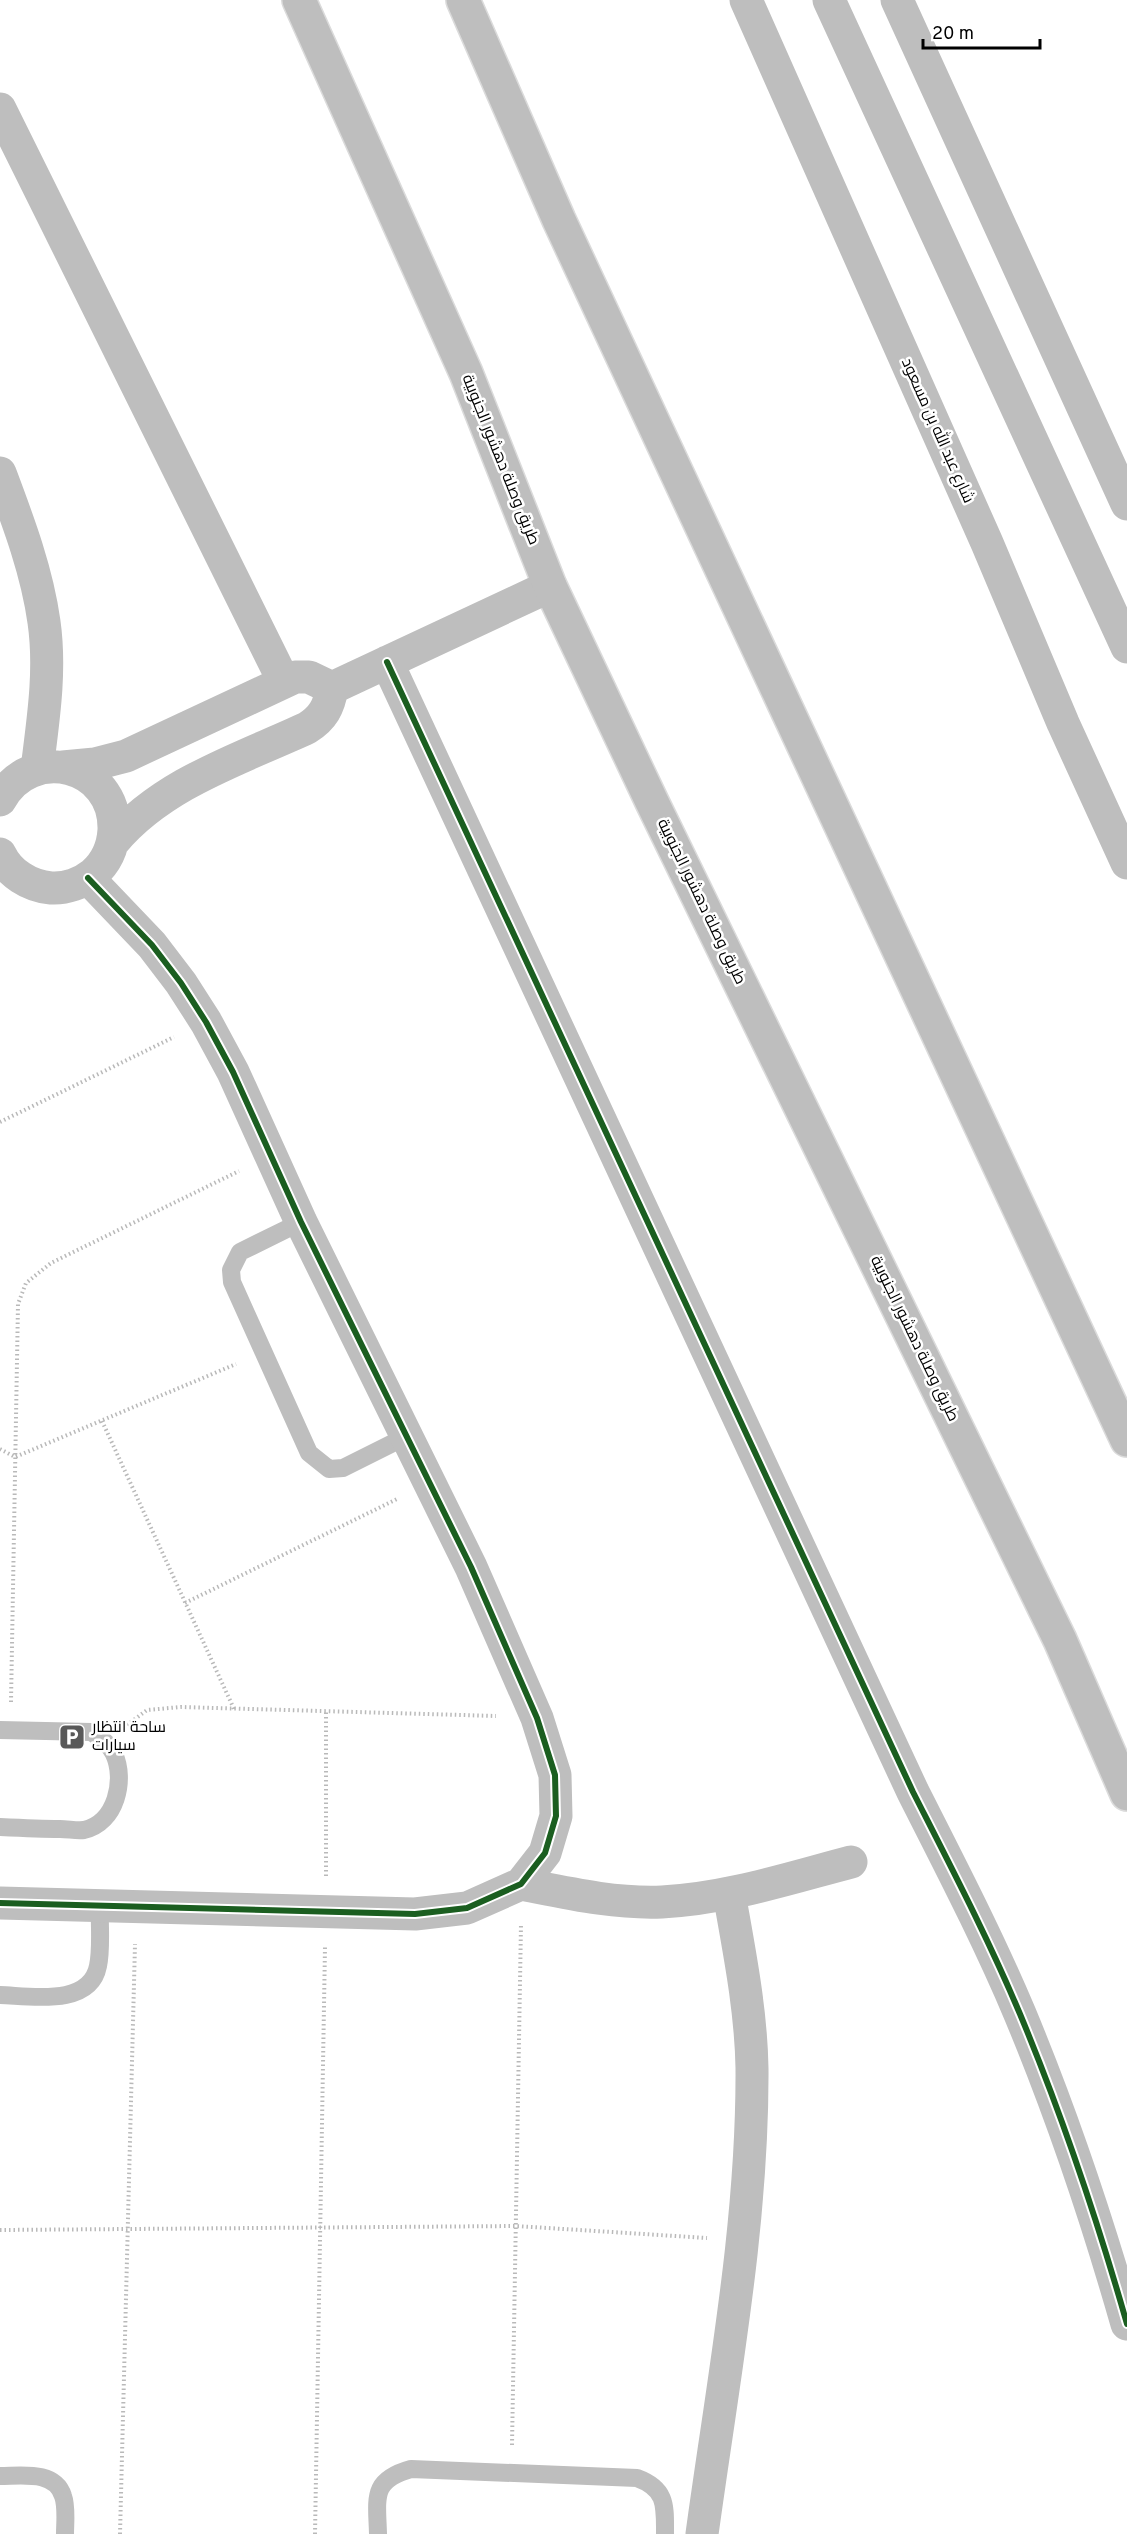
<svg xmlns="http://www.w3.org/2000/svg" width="1127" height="2534" viewBox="0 0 1127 2534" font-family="Overpass,Cairo,sans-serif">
  <rect width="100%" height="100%" fill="#fff"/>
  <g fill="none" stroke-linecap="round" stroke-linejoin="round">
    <defs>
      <path id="highway" d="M299 0 466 373 550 586 652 802 1060 1640 1127 1794
        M463 0 559 220 1127 1440"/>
    </defs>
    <use href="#highway" stroke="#dbdbdb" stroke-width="36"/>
    <path stroke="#b9b9b9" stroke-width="4" stroke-dasharray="1.5 3" stroke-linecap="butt" d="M0 1122 174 1037
      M102 1421 234 1709
      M0 1449 15 1457 236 1364
      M185 1603 397 1499
      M11 1702 18 1304 26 1283 51 1263 239 1171
      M127 1725 147 1710 181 1707 496 1716
      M326 1876V1712
      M0 2230 516 2226 707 2238
      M512 2445 521 1924
      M120 2534 135 1944
      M315 2534 325 1947"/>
    <path stroke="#bebebe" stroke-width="18" d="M301 1222 240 1252 231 1270 232 1282 309 1453 329 1469 343 1468 405 1437
      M0 1730 91 1732C100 1738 109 1743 114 1754 126 1780 116 1823 84 1830 77 1831 68 1829 60 1829 40 1829 20 1828 0 1827
      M0 1995C31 1996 90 2007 98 1966 102 1947 99 1924 100 1904
      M0 2476C21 2476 55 2470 63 2496 67 2507 65 2523 65 2534
      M378 2534C377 2498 371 2480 411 2469L637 2478C667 2489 665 2506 665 2534"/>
    <path stroke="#bebebe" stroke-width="33" d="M746 0 987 543 1063 723 1127 863
      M829 0 1127 647
      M897 0 1127 504
      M0 109 284 682
      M0 473C18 521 37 571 44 622 51 671 43 721 37 769
      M387 662 913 1792C950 1865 988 1938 1020 2014 1062 2115 1097 2219 1127 2324
      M332 688 550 586
      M63 767 95 764 126 756 295 677H309L332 688
      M0 800C31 743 116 764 114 830 113 847 107 862 93 874 82 883 66 889 51 888 29 886 9 873 0 854
      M114 841C163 783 240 759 307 728 323 718 329 707 332 688
      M521 1884C567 1893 615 1904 662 1902 726 1899 790 1878 851 1862
      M0 1903 415 1914 467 1908 521 1884 545 1853 556 1816 555 1775 537 1718 471 1567 301 1222 233 1072 206 1022 181 983 152 945 88 878
      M702 2534C723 2380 753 2224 752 2068 751 2009 739 1950 729 1893"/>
    <use href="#highway" stroke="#bebebe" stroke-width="33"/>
    <defs>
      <path id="cycleway" d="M387 662 913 1792C950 1865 988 1938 1020 2014 1062 2115 1097 2219 1127 2324
        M0 1903 415 1914 467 1908 521 1884 545 1853 556 1816 555 1775 537 1718 471 1567 301 1222 233 1072 206 1022 181 983 152 945 88 878"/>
    </defs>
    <use href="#cycleway" stroke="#fff" stroke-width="10"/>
    <use href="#cycleway" stroke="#1b5e20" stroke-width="6"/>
  </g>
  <defs>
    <symbol id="parking-square" viewBox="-11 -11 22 22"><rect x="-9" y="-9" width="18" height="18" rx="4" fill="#595959" stroke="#fff"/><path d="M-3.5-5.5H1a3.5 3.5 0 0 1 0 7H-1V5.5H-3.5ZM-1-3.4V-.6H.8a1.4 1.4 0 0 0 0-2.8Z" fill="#fff"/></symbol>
  </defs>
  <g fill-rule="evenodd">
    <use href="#parking-square" x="57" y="1722" width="30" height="30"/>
  </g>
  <g text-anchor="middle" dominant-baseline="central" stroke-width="5" stroke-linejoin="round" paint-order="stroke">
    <g font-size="16" fill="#000" stroke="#fff">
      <text transform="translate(937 431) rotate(66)">شارع عبد الله بن مسعود</text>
      <text transform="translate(500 460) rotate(68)">طريق وصلة دهشور الجنوبية</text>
      <text transform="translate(701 902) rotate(64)">طريق وصلة دهشور الجنوبية</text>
      <text transform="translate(914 1339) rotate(64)">طريق وصلة دهشور الجنوبية</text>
    </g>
    <g font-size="16" fill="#000" stroke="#fff" text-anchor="start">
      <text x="92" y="1728">ساحة انتظار<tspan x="92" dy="18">سيارات</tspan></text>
    </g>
  </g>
  <path d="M923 39v9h117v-9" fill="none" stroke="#000000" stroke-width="3"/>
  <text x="932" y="39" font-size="18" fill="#000000" stroke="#ffffff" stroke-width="4.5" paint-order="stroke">20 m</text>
</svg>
